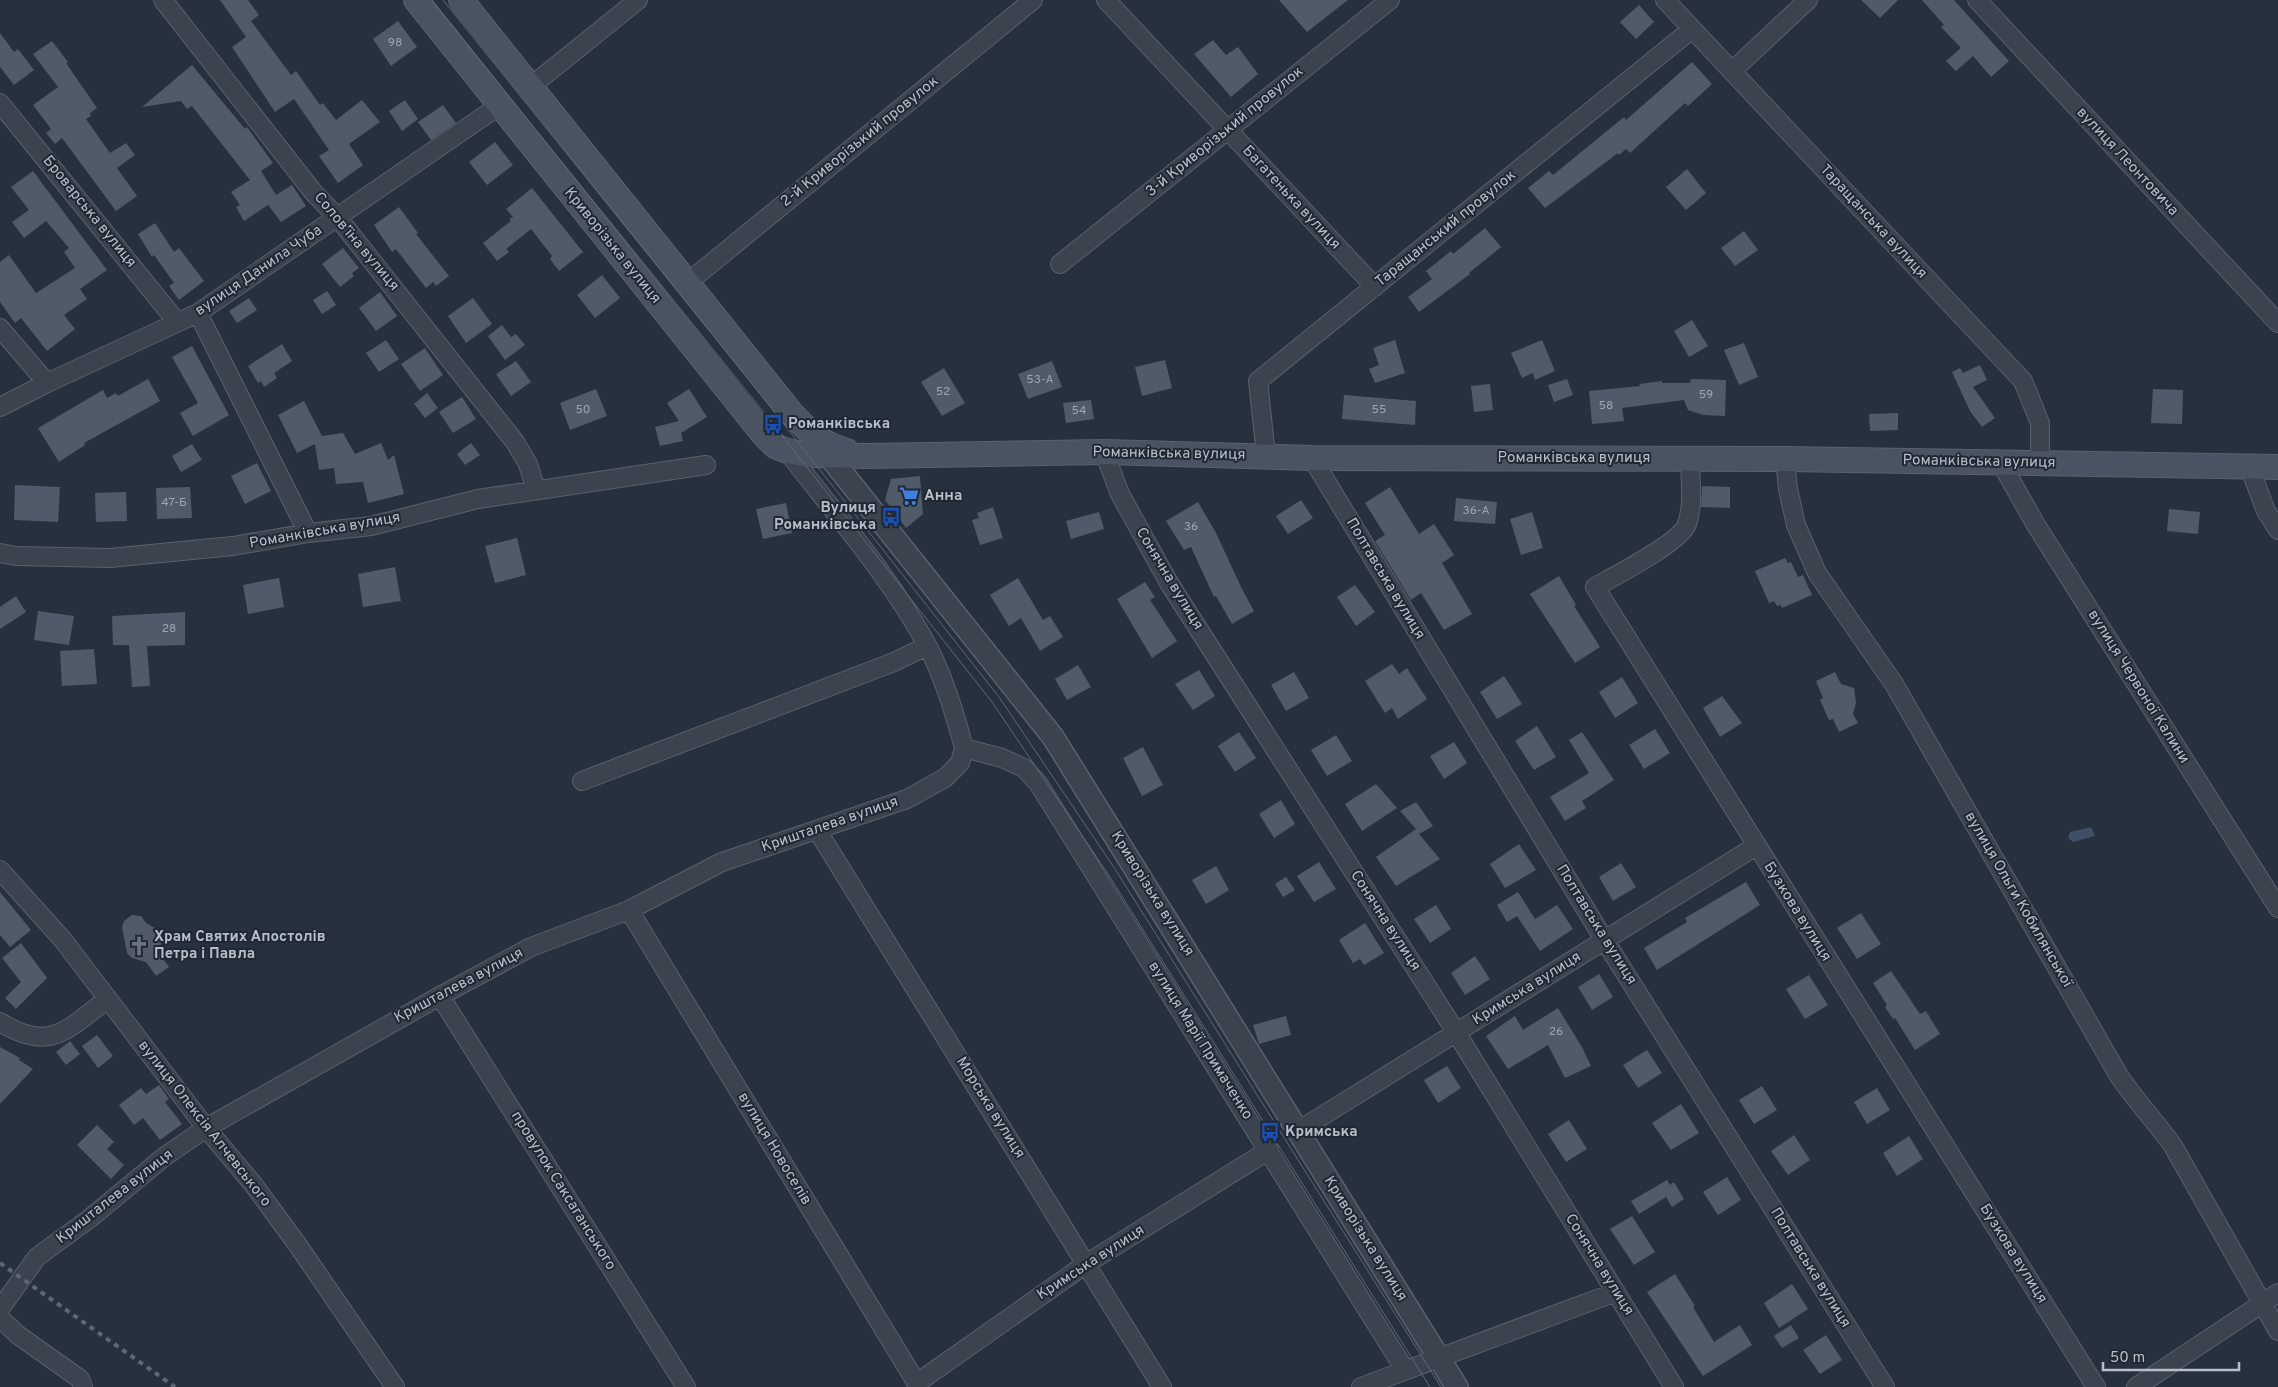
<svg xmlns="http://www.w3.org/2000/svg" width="2278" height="1387" viewBox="0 0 2278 1387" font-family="Overpass,sans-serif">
  <rect width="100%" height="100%" fill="#27313e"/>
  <path fill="#3e4f66" d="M2091 827 2095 836 2073 842 2068 838 2070 832Z"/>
  <path fill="#515a69" d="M220 0H248L259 15 251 21 291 75 296 71 320 105 323 103 336 120 362 100 380 122 349 144 363 165 338 183 319 156 329 150 294 99 275 112 232 47 246 37Z
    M1279 0H1348L1307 32Z
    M1861 0H1898L1880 18Z
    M1922 0H1954L2009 61 1991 77 1973 56 1956 71 1946 61 1961 48 1941 27 1944 25Z
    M1639 5 1654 22 1636 39 1620 22Z
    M398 21 417 47 391 66 373 39Z
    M0 33 14 52 18 49 34 70 14 85 0 67Z
    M1213 40 1226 55 1238 47 1258 74 1231 97 1194 54Z
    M52 41 68 62 66 63 97 108 90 113 91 116 86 119 110 153 126 143 135 155 117 168 137 196 116 211 62 138 55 144 46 133 51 129 33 105 58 87 33 54Z
    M1692 62 1712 84 1688 106 1685 103 1630 153 1626 149 1619 155 1618 153 1545 208 1528 188 1549 171 1553 175 1624 117 1626 120Z
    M192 65 245 129 247 127 273 163 261 171 276 195 292 185 306 206 281 222 268 205 244 221 236 207 240 205 231 192 250 180 192 106 187 109 181 101 142 107Z
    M405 100 418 119 402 131 389 111Z
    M443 105 456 123 431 140 418 122Z
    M495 142 513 165 487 185 469 162Z
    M1687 169 1706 193 1686 210 1666 187Z
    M33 171 107 270 80 289 87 299 64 315 75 329 47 351 21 318 15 323 0 302V262L9 255 36 293 75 268 64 252 69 248 46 221 24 238 12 222 29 210 11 187Z
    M532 188 583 252 559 271 550 259 552 256 531 229 506 249 509 252 497 261 483 243 511 221 509 219 513 217 506 209Z
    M399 207 418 233 416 234 449 276 436 286 433 282 426 288 396 249 392 252 374 225Z
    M155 223 174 252 179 248 204 281 179 300 169 286 174 283 154 255 152 257 138 234Z
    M1485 228 1501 247 1469 273 1470 274 1419 312 1408 297 1432 279 1426 271 1451 251 1453 254Z
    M1744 231 1758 250 1735 266 1721 248Z
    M343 248 359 268 352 273 354 276 340 287 322 264Z
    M602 275 620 298 595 318 577 295Z
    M327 291 336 305 322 314 313 300Z
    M380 292 397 316 376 331 359 308Z
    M249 298 257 310 237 323 229 311Z
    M473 298 492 324 466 343 448 316Z
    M1692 320 1708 346 1689 357 1674 331Z
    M502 325 511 337 516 334 525 345 505 360 488 336Z
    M386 340 399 359 379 372 366 353Z
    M1395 340 1405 373 1375 383 1369 369 1379 365 1373 348Z
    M1542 340 1555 371 1535 380 1533 373 1522 378 1511 353Z
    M1744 343 1758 377 1739 385 1724 350Z
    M282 344 292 361 274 373 277 378 264 387 261 381 258 383 248 366Z
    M192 346 229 415 193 436 180 413 198 403 172 357Z
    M425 348 443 375 420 391 401 364Z
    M1165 360 1172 388 1142 396 1135 367Z
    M516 361 531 382 511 396 496 374Z
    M1052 361 1062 387 1028 399 1018 374Z
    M1980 365 1987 380 1973 387 1995 418 1982 427 1970 411 1952 372 1960 368 1963 373Z
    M944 368 965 403 942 416 921 382Z
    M148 379 160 401 84 443 85 445 59 462 38 428 103 390 107 398 116 393 118 396Z
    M1567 379 1573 395 1554 402 1548 385Z
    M1691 379 1726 380 1725 416 1703 415 1688 410 1684 400 1622 408 1624 421 1592 424 1589 391 1640 386 1639 384 1662 381V383H1690Z
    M1490 384 1493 410 1474 412 1471 386Z
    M596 389 607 416 570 430 560 403Z
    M689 389 707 417 681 433 683 441 660 446 655 427 679 421 667 403Z
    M2153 389 2183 390 2182 424 2151 423Z
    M427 393 438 408 425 418 414 404Z
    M1344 395 1416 401 1415 425 1342 419Z
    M462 397 476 419 453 433 439 412Z
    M1091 400 1094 419 1066 423 1063 403Z
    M304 401 322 436 343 433 355 454 381 443 388 460 394 455 404 494 368 503 363 482 336 484 334 468 319 470 315 444 297 453 278 415Z
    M1898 413V430L1870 431 1869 414Z
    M471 443 480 455 465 465 457 454Z
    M192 444 202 460 181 472 172 456Z
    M257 463 271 491 245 504 231 476Z
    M920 476 923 514 906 528 885 500 891 479Z
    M15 485 60 487 58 522 14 520Z
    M1702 486 1730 487V508L1701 507Z
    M190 487 192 518 157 519 156 488Z
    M1390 487 1419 534 1434 524 1454 555 1442 563 1472 614 1444 630 1421 593 1411 600 1375 541 1385 535 1365 503Z
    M126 492 127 521 96 522 95 493Z
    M1456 498 1497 502 1495 524 1454 521Z
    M1301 500 1313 518 1288 534 1276 516Z
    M1198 502 1216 533 1242 589 1254 611 1232 624 1216 596 1214 597 1191 547 1184 550 1166 521Z
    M786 503 792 533 763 539 756 509Z
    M993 507 1003 538 980 545 972 520 979 518 977 513Z
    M2169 509 2200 512 2198 534 2167 531Z
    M1099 512 1104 529 1071 539 1066 521Z
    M1532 512 1543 548 1521 555 1510 519Z
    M517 538 526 575 495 583 485 546Z
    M1785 558 1788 563 1791 562 1798 577 1803 575 1812 595 1782 608 1781 605 1777 606 1774 601 1769 603 1755 571Z
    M395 567 401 601 363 607 358 574Z
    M1559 576 1576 605 1574 606 1600 647 1575 663 1530 594Z
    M279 578 284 607 248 614 243 585Z
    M1018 578 1043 620 1050 616 1063 637 1040 651 1021 618 1009 626 990 595Z
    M1145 582 1155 597 1150 600 1177 641 1152 658 1117 599Z
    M1355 585 1375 612 1356 626 1337 597Z
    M16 596 26 612 0 629V607Z
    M38 611 74 616 69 645 34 640Z
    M185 612V645L147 646 150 686 132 687 129 645H113L112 616Z
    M94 649 97 684 62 686 60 651Z
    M1392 664 1399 674 1407 668 1427 699 1398 719 1392 708 1385 713 1365 681Z
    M1078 665 1091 687 1067 700 1055 679Z
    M1199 670 1215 696 1193 710 1175 684Z
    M1294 672 1309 698 1286 711 1271 685Z
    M1835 672 1841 684 1854 688 1856 703 1853 714 1858 723 1839 732 1833 719 1829 720 1820 700 1823 698 1816 681Z
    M1504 676 1522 704 1497 719 1480 692Z
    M1622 677 1638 703 1615 718 1599 692Z
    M1722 696 1742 723 1720 737 1703 708Z
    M1537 726 1556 757 1534 770 1515 741Z
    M1655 729 1670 753 1644 769 1629 745Z
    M1239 732 1256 758 1235 772 1218 746Z
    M1582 732 1614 780 1582 801 1586 808 1565 821 1550 797 1589 773 1569 740Z
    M1336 735 1352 761 1327 776 1311 750Z
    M1454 742 1467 763 1444 779 1430 756Z
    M1143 747 1163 785 1142 796 1123 758Z
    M1376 784 1397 808 1362 831 1345 804Z
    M1281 800 1295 824 1274 838 1259 814Z
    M1416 802 1433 826 1419 834 1440 859 1396 886 1376 857 1416 829 1400 811Z
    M1519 844 1536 870 1505 888 1490 864Z
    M1319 862 1336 889 1314 902 1297 876Z
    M1621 863 1636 887 1613 901 1599 877Z
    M1216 866 1229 890 1206 904 1192 880Z
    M1286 877 1295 890 1283 897 1275 884Z
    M1746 882 1760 905 1657 970 1644 948 1687 922 1685 918Z
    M0 892 31 930 10 947 0 935Z
    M1518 892 1535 919 1557 905 1573 929 1540 951 1517 916 1507 922 1497 905Z
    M1436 905 1451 929 1430 943 1414 919Z
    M1861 913 1881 944 1857 959 1837 928Z
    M132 915 141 916 146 923 155 928 162 939 159 953 169 967 156 976 146 962 132 958 127 953 122 927 124 921Z
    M1365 923 1384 953 1364 965 1360 959 1353 963 1339 940Z
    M21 943 47 978 16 1009 5 998 21 982 2 958Z
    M1475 956 1490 979 1465 995 1451 973Z
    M1891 971 1920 1014 1926 1011 1940 1034 1915 1050 1895 1018 1893 1019 1885 1007 1887 1005 1873 983Z
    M1599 974 1613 997 1592 1010 1578 987Z
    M1809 975 1828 1005 1805 1019 1786 989Z
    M1558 1008 1582 1047 1591 1066 1565 1078 1548 1045 1508 1069 1486 1036 1515 1016 1523 1030Z
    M1286 1016 1291 1035 1259 1044 1253 1025Z
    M97 1035 113 1056 98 1068 82 1046Z
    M70 1041 80 1054 66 1065 56 1052Z
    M0 1047 20 1058 19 1060 33 1069 0 1104Z
    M1647 1050 1662 1073 1638 1088 1623 1065Z
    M1447 1066 1461 1088 1438 1103 1424 1080Z
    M159 1085 169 1099 165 1102 182 1124 160 1140 143 1118 134 1125 119 1105 141 1088 146 1094Z
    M1762 1086 1777 1110 1754 1124 1739 1100Z
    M1877 1088 1890 1110 1867 1124 1854 1102Z
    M1681 1104 1699 1133 1671 1150 1652 1123Z
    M1569 1120 1587 1149 1566 1162 1548 1134Z
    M97 1125 114 1142 107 1149 124 1165 111 1179 77 1145Z
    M1794 1135 1810 1160 1788 1175 1771 1151Z
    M1909 1136 1923 1159 1897 1176 1883 1153Z
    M1727 1177 1741 1200 1718 1215 1703 1192Z
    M1667 1180 1670 1185 1674 1182 1684 1199 1672 1207 1666 1197 1639 1214 1631 1201Z
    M1632 1216 1655 1252 1634 1265 1610 1229Z
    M1675 1274 1695 1306 1693 1307 1714 1342 1740 1325 1752 1345 1703 1376 1647 1292Z
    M1792 1284 1808 1309 1779 1328 1764 1303Z
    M1791 1325 1799 1338 1782 1348 1774 1336Z
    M1826 1335 1842 1360 1820 1374 1803 1350Z"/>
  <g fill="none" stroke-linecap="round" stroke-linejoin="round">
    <defs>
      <path id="minor" d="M163 0 314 193 338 218 515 442 528 464 536 490
        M1106 0 1375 287
        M1665 0 2023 381 2040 423V462
        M1977 0 2278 323
        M1732 71 1808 0
        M530 87 638 0
        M0 103 177 322
        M1060 264 1390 0
        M686 284 1033 0
        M198 313 308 533
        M0 328 47 383
        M0 407 47 383 198 313 500 105
        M787 451C835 514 889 575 927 645 943 675 955 714 964 748
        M1104 452 1120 494 1169 583 1456 1032 1674 1387
        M1266 455 1258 381 1692 29
        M1312 458 1605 941 1885 1387
        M1690 458C1690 480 1694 503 1687 524 1681 542 1613 577 1595 587L2096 1387
        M1785 459 1788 489 1796 525 1817 573 1894 684 2119 1076C2136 1101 2156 1122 2173 1146L2278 1331
        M2001 463 2036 525 2278 908
        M2249 466 2266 511 2278 530
        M0 553 16 556 110 558 233 546 308 533 371 526 478 499 706 465
        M964 748 1002 758 1024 768 1038 783 1405 1370
        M582 781 894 662 927 646
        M817 830 1162 1387
        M0 870 63 940 206 1128 253 1184 297 1244 395 1387
        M629 910 919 1387
        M440 996 686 1387
        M0 1022C49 1053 67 1030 106 1000
        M1298 1131 1756 846
        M0 1309 37 1257 89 1219 164 1157 206 1128 440 996 531 947 629 910 722 862 907 799 945 778 960 763 964 748
        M0 1318 18 1335 80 1379 83 1387
        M917 1383 1086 1264 1269 1150
        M1361 1387 1616 1292
        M2136 1387 2278 1293"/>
      <path id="tertiary" d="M821 446 1053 737 1457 1387"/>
      <path id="secondary" d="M416 0 763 434 775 446 787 451 809 455 870 456 1104 452 1312 458 1785 459 2278 467
        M461 0 793 415C809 432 823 445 847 451"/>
    </defs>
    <use href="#minor" stroke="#59616c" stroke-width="20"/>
    <use href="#tertiary" stroke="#59616c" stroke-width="24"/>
    <use href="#secondary" stroke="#59616c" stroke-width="26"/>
    <use href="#minor" stroke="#3b434e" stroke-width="18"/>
    <use href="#tertiary" stroke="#3b434e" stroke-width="21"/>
    <use href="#secondary" stroke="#495361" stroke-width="24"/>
    <path stroke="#5d6775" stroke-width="1" d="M431 0 750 395 992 702 1108 874 1430 1387
      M443 0 757 390 999 697 1115 869 1441 1387"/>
    <path stroke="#5d6775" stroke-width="4" stroke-dasharray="5 5" stroke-linecap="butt" d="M0 1263 175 1387"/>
  </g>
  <defs>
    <symbol id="bus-bare" viewBox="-9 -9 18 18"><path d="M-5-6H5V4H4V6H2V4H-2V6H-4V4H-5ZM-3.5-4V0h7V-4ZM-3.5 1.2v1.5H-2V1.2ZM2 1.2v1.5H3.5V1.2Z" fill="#1a4fb4" stroke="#202834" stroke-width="2.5" paint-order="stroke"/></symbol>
    <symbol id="supermarket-bare" viewBox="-9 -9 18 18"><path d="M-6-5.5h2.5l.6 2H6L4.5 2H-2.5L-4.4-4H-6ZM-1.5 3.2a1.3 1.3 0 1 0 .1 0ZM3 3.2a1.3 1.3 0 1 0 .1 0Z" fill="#3f7fe0" stroke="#202834" stroke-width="2.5" paint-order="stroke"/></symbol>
    <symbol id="church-bare" viewBox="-9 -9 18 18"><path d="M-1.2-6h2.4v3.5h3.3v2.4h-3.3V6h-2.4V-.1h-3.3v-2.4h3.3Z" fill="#6b7280" stroke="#202834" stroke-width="2.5" paint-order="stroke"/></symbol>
  </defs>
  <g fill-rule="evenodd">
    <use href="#bus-bare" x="759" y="410" width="28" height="28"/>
    <use href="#supermarket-bare" x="895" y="482" width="28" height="28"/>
    <use href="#bus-bare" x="877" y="503" width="28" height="28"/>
    <use href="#church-bare" x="125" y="932" width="28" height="28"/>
    <use href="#bus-bare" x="1256" y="1118" width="28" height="28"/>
  </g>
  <g text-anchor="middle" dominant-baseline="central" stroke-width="4" stroke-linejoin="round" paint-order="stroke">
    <g font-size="12" fill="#9ea5b1">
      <text x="395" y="43">98</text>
      <text x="1040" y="380">53-А</text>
      <text x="943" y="392">52</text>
      <text x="1706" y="395">59</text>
      <text x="1606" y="406">58</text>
      <text x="583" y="410">50</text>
      <text x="1379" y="410">55</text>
      <text x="1079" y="411">54</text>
      <text x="174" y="503">47-Б</text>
      <text x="1476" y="511">36-А</text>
      <text x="1191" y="527">36</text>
      <text x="169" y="629">28</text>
      <text x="1556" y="1032">26</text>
    </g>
    <g font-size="15" fill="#b7bec9" stroke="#202834">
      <text transform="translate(1225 132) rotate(-39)">3-й Криворізький провулок</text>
      <text transform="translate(860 142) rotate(-39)">2-й Криворізький провулок</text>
      <text transform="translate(2127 162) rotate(47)">вулиця Леонтовича</text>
      <text transform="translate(1291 198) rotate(47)">Багатенька вулиця</text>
      <text transform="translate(89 212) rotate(51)">Броварська вулиця</text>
      <text transform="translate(1873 222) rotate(47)">Таращанська вулиця</text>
      <text transform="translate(1446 229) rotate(-39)">Таращанський провулок</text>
      <text transform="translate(356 242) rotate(50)">Соловʼїна вулиця</text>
      <text transform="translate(612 246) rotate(51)">Криворізька вулиця</text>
      <text transform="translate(259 271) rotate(-34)">вулиця Данила Чуба</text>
      <text transform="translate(1169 454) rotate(1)">Романківська вулиця</text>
      <text x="1574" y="458">Романківська вулиця</text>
      <text transform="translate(1979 462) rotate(1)">Романківська вулиця</text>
      <text transform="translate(325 531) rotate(-10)">Романківська вулиця</text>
      <text transform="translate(1169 579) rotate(59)">Сонячна вулиця</text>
      <text transform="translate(1385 579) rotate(59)">Полтавська вулиця</text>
      <text transform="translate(2138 687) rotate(58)">вулиця Червоної Калини</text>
      <text transform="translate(830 825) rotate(-19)">Кришталева вулиця</text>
      <text transform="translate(1152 894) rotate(58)">Криворізька вулиця</text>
      <text transform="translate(2018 900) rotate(60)">вулиця Ольги Кобилянської</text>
      <text transform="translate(1797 912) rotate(58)">Бузкова вулиця</text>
      <text transform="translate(1385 921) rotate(57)">Сонячна вулиця</text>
      <text transform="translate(1596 925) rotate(58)">Полтавська вулиця</text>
      <text transform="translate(459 986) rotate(-28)">Кришталева вулиця</text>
      <text transform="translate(1527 989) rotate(-32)">Кримська вулиця</text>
      <text transform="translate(1200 1041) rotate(58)">вулиця Марії Примаченко</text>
      <text transform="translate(990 1108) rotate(58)">Морська вулиця</text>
      <text transform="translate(204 1124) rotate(52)">вулиця Олексія Алчевського</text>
      <text transform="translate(774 1149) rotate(59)">вулиця Новоселів</text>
      <text transform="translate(563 1191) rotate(58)">провулок Саксаганського</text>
      <text transform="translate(115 1197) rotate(-38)">Кришталева вулиця</text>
      <text transform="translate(1365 1239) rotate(58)">Криворізька вулиця</text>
      <text transform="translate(2013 1254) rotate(58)">Бузкова вулиця</text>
      <text transform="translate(1091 1263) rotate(-33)">Кримська вулиця</text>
      <text transform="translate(1599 1265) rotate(58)">Сонячна вулиця</text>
      <text transform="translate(1810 1268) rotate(58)">Полтавська вулиця</text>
    </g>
    <g font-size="15" font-weight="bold" fill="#b7bec9" stroke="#202834" text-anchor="start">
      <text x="788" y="424">Романківська</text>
      <text x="924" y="496">Анна</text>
      <text x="876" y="508" text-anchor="end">Вулиця<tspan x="876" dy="17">Романківська</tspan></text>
      <text x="154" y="937">Храм Святих Апостолів<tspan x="154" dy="17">Петра і Павла</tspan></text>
      <text x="1285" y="1132">Кримська</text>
    </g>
  </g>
  <path d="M2103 1362v8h136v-8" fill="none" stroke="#b7bec9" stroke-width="2.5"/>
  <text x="2110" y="1362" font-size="15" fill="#b7bec9" stroke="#202834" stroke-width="4" paint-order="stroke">50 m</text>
</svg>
